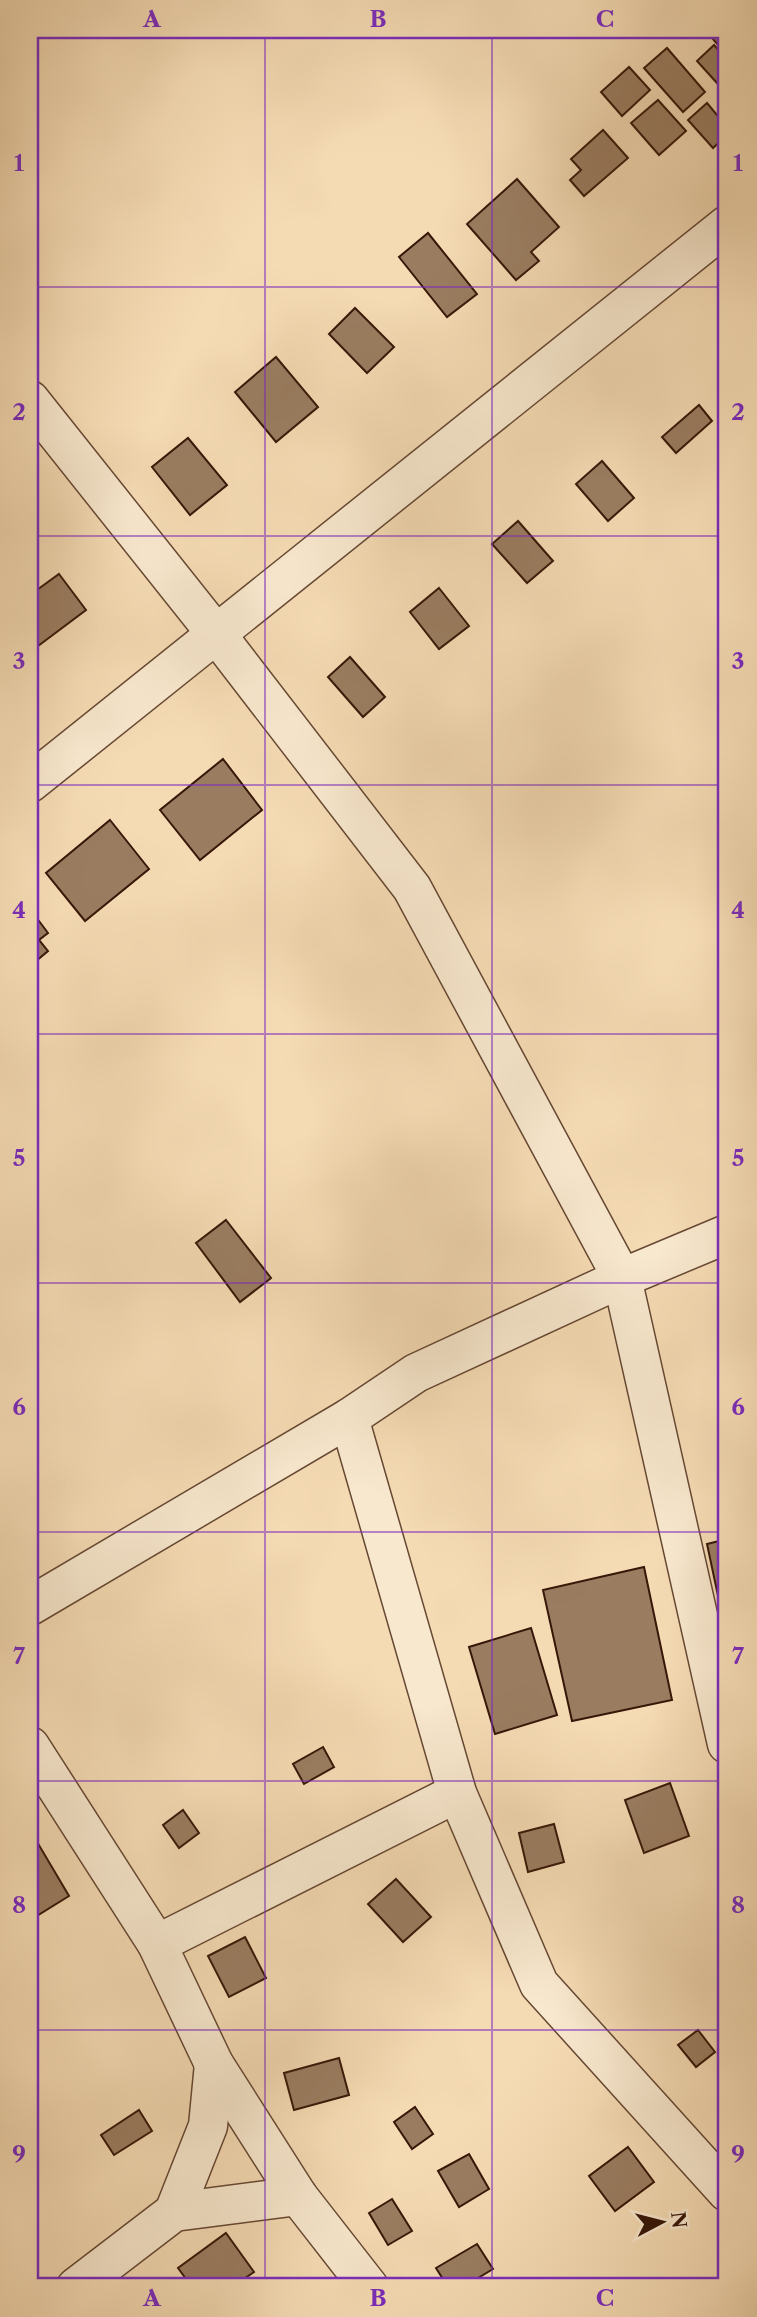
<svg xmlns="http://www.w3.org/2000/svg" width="757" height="2317" font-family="'Libre Caslon Text',serif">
<rect width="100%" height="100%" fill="#f5dbb4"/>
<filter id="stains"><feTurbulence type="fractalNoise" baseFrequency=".00286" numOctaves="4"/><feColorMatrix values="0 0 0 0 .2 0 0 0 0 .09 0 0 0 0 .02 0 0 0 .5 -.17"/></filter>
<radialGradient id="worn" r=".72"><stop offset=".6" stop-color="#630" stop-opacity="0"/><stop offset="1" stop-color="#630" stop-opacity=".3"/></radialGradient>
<g fill="#9a7d61" stroke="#371708" stroke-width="2">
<polygon points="705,30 727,30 727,55"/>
<polygon points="714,45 727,60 727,74 717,83 697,61"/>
<polygon points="667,48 705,92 683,112 644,68"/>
<polygon points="629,67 650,90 622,116 601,92"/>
<polygon points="658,100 686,131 659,155 631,123"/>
<polygon points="707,103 727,127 727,135 713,148 688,120"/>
<polygon points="603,130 628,158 584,196 570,180 581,170 571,159"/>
<polygon points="517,179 559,227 531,252 539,261 516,280 467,224"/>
<polygon points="428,233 477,294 447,317 399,257"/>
<polygon points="355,308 394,347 367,373 329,334"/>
<polygon points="276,357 318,407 276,442 235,392"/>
<polygon points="699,405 712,421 676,453 662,437"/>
<polygon points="188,438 227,485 190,515 152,467"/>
<polygon points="602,461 634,498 608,521 576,484"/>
<polygon points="518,521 553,561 527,583 492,544"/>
<polygon points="59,574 86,610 30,652 30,595"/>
<polygon points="439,588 469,626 439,649 410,612"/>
<polygon points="350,657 385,697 363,717 328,677"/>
<polygon points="223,759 262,810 200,860 160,810"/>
<polygon points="110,820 149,869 85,921 46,873"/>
<polygon points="30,909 48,933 39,940 48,951 30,966"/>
<polygon points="226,1220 271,1278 240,1302 196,1243"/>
<polygon points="727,1539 727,1608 721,1610 707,1544"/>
<polygon points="644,1567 672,1700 572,1721 543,1590"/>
<polygon points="531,1628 557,1715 495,1734 469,1647"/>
<polygon points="323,1747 334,1767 304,1784 293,1764"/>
<polygon points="670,1783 689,1836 644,1853 625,1800"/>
<polygon points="183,1810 199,1833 179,1848 163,1825"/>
<polygon points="554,1824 564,1862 528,1872 519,1833"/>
<polygon points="30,1830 69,1896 35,1917 30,1908"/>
<polygon points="396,1879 431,1917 403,1942 368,1904"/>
<polygon points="245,1937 266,1978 229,1997 208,1956"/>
<polygon points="698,2030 715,2052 696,2067 678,2045"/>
<polygon points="339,2058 349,2095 294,2110 284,2073"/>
<polygon points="415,2107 433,2134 412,2149 394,2122"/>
<polygon points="139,2110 152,2131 114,2155 101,2135"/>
<polygon points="628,2147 654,2182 615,2211 589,2176"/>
<polygon points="469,2154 489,2189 459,2207 438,2171"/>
<polygon points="392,2199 412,2231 388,2245 369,2213"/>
<polygon points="226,2233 254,2272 232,2287 192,2287 178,2268"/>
<polygon points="477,2244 493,2269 463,2287 448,2287 436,2268"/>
</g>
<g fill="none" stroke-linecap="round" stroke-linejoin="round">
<defs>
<g id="minor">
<polyline points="30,400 217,635 412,888 622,1278 727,1744"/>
<polyline points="30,783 727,225"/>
<polyline points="349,1418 457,1793 539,1984 727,2192"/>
<polyline points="30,1606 349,1418 416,1373 622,1278 727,1234"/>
<polyline points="30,1746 157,1944 214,2064 298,2196 369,2287"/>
<polyline points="157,1944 457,1793"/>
<polyline points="174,2212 208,2126 214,2064"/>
<polyline points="76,2287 174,2212 298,2196"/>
</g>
</defs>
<use href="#minor" stroke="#664833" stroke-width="41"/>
<use href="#minor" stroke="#f8e8ce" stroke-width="38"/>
</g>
<path fill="none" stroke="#7b2cbf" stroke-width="2" stroke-opacity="0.55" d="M265,30V2287M492,30V2287M30,287H727M30,536H727M30,785H727M30,1034H727M30,1283H727M30,1532H727M30,1781H727M30,2030H727"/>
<rect width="757" height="2317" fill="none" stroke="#f5dbb4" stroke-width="77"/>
<g transform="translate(662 2222) rotate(83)" stroke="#f8e8ce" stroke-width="5" paint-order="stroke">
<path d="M0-5L12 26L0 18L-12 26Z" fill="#371708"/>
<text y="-10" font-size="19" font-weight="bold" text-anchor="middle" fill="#371708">N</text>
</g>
<rect x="38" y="38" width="680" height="2240" fill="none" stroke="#7b2cbf" stroke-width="2.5"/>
<g font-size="23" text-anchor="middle" font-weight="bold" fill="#7b2cbf">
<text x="152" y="27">A</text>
<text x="378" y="27">B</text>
<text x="605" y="27">C</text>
<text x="19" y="171">1</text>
<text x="738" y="171">1</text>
<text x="19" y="420">2</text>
<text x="738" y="420">2</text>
<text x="19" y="669">3</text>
<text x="738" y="669">3</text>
<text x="19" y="918">4</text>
<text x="738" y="918">4</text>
<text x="19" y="1166">5</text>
<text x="738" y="1166">5</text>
<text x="19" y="1415">6</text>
<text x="738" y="1415">6</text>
<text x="19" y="1664">7</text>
<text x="738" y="1664">7</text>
<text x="19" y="1913">8</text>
<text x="738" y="1913">8</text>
<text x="19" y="2162">9</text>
<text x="738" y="2162">9</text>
<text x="152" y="2306">A</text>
<text x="378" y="2306">B</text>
<text x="605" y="2306">C</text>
</g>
<rect width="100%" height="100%" filter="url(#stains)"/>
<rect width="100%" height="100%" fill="url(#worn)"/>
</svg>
